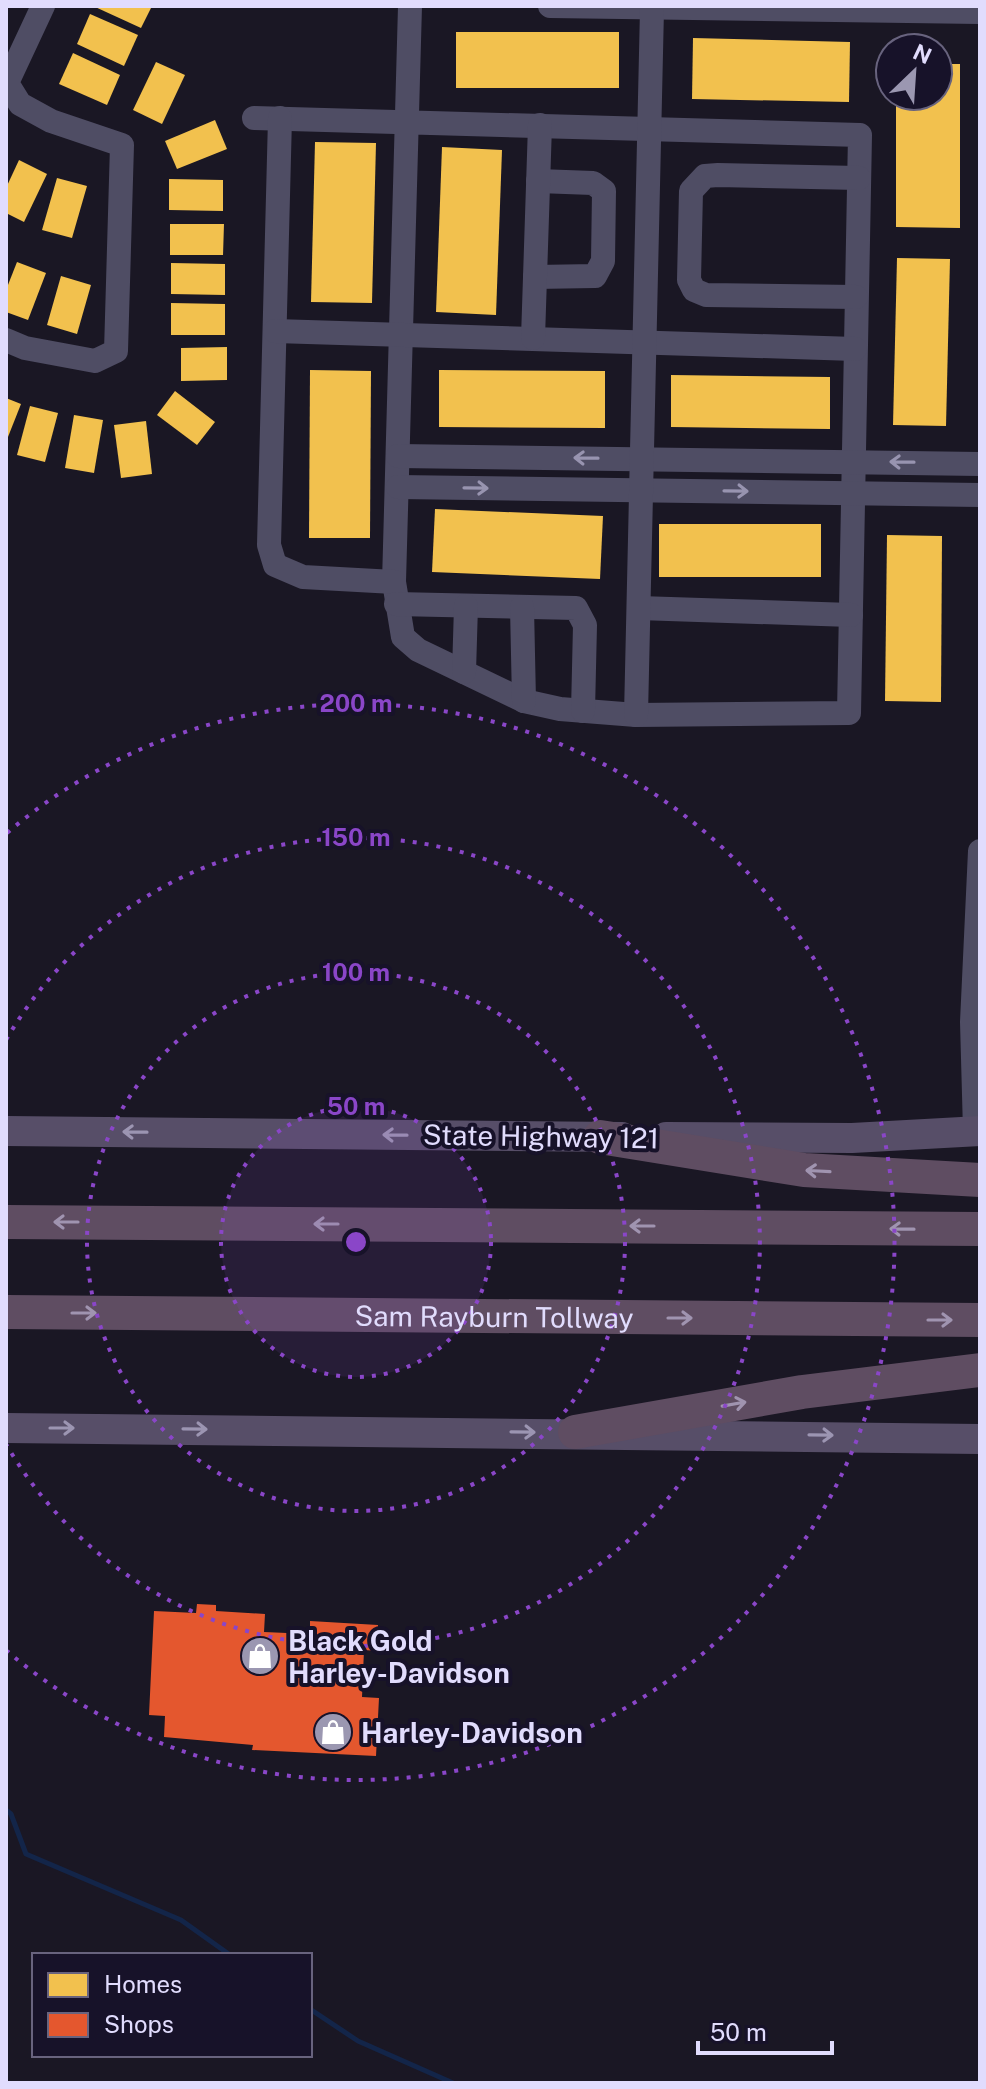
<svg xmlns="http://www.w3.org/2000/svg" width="986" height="2089" font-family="'Public Sans',sans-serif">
<rect width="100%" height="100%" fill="#1a1724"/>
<g fill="#f2c14e">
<polygon points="93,6 152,6 141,28"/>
<polygon points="90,14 138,35 124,66 77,44"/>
<rect x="456" y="32" width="163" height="56"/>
<polygon points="693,38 850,42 849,102 692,99"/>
<polygon points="73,53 120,75 107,105 59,84"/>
<polygon points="156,62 185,75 162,124 133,110"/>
<polygon points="938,64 960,64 960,228 896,227 896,96 938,96"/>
<polygon points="215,120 227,149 177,169 165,141"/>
<polygon points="315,142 376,143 372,303 311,302"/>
<polygon points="442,147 502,150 496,315 436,312"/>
<polygon points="19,160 47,174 24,222 6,213 6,188"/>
<polygon points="57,178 87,186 72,238 42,230"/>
<polygon points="169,179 223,180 223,211 169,210"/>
<polygon points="170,224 224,224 223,255 170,255"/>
<polygon points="897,258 950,259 946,426 893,425"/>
<polygon points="17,262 46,273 28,320 6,312 6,290"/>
<polygon points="171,263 225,264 225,295 171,294"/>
<polygon points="61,276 91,285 77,334 47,325"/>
<polygon points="171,303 225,304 225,335 171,335"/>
<polygon points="227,347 227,380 181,381 181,348"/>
<polygon points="310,370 371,371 370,538 309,538"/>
<polygon points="439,370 605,371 605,428 439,427"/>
<polygon points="671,375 830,377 830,429 671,427"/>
<polygon points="175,391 215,422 197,445 157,415"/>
<polygon points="6,398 21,404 6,442"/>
<polygon points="30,406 58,413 45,462 17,455"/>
<polygon points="74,415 103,420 94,473 65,468"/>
<polygon points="146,421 152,474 121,478 114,425"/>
<polygon points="435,509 603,516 600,579 432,572"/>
<rect x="659" y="524" width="162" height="53"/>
<polygon points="887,535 942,536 941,702 885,701"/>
</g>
<polygon fill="#e4572e" points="197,1604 216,1605 216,1611 265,1614 264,1632 310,1634 310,1621 378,1625 377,1651 364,1650 362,1697 379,1698 376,1756 252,1750 253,1745 164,1737 165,1716 149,1715 154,1611 196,1613"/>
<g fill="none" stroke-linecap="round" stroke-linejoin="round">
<g stroke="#132549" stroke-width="5">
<polyline points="6,1810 11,1814 26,1854 181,1920 230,1955"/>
<polyline points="310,2009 358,2041 453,2083"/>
</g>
<g stroke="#4f4d64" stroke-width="24">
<polyline points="550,6 980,12"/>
<path d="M254,118C456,123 658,128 860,135L849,713L636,715L560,709L524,701L418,650L403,637L394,582L410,6"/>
<polyline points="280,118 269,545 275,565 303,577 394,582"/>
<polyline points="535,277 595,276 603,261 604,191 593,183 538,181"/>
<polyline points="856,297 706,295 694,290 689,280 691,191 705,176 718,175 859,178"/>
<polyline points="275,331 855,349"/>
<polyline points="533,338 540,125"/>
<polyline points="6,340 25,348 95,361 116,351 122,145 51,121 20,104 7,83 43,6"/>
<polyline points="398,456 980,464"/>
<polyline points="398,487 980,495"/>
<polyline points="396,604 576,608 585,625 583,711"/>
<polyline points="522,607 524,701"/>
<polyline points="639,608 851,615"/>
<polyline points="464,672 466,606"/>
<polyline points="636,715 652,9"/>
<polyline points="975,1131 972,1022 980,851"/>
</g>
<g stroke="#574e68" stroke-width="30">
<polyline points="6,1131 622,1137"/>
<polyline points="666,1137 852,1138 980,1131"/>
<polyline points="6,1428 980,1439"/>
</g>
<g stroke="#5f4d62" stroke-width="34">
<polyline points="600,1137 804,1170 980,1180"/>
<polyline points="6,1222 980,1229"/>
<path id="s1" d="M6,1312L980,1320"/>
<polyline points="575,1432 802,1392 980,1370"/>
</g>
</g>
<defs><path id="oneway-shaft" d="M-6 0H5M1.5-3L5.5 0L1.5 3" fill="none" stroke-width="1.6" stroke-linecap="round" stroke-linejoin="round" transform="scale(2)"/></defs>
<g stroke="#9894b0">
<use href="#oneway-shaft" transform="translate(586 458) rotate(-179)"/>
<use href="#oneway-shaft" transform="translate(902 462) rotate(-179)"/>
<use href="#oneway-shaft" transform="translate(476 488) rotate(1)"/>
<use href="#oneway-shaft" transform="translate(736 491) rotate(1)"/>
</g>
<g stroke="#9c95b2">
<use href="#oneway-shaft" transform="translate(135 1132) rotate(-179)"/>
<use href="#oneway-shaft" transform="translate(395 1135) rotate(-179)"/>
<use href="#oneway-shaft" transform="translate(62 1428)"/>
<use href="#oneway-shaft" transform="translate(195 1429) rotate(1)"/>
<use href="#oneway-shaft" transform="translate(523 1432) rotate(1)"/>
<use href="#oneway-shaft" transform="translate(821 1435) rotate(1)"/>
</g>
<g stroke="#a094b0">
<use href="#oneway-shaft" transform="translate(818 1171) rotate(-177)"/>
<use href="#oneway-shaft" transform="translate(66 1222) rotate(-180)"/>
<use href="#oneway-shaft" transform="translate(326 1224) rotate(-180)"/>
<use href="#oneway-shaft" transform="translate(642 1226) rotate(-180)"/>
<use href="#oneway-shaft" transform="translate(902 1229) rotate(-179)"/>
<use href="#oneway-shaft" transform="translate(84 1313)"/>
<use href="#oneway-shaft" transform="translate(680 1318)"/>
<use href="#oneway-shaft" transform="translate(940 1320)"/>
<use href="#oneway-shaft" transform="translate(734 1404) rotate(-10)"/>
</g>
<circle cx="356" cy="1242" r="135" fill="#8a46c8" fill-opacity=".12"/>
<g fill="none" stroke="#8a46c8" stroke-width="4" stroke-dasharray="4 8">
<circle cx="356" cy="1242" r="135"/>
<circle cx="356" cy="1242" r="269"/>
<path d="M6 1040A404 404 0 1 1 6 1444"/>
<path d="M7 833A538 538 0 1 1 7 1651"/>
</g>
<defs>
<symbol id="shop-disc" viewBox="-11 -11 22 22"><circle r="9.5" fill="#9b97b1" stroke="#171229"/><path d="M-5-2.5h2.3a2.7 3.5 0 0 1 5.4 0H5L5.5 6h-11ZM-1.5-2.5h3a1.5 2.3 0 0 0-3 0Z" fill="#fff"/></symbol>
</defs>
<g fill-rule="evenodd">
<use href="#shop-disc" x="238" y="1634" width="44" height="44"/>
<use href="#shop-disc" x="311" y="1710" width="44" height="44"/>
</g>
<g text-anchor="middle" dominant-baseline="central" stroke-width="8" stroke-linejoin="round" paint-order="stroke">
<g font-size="28" fill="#e1dcfd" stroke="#171229">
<text transform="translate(541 1136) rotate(1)">State Highway 121</text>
<text stroke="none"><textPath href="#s1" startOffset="488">Sam Rayburn Tollway</textPath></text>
</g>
<g font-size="28" font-weight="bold" fill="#e1dcfd" stroke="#171229" text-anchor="start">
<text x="288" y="1640">Black Gold<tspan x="288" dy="32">Harley-Davidson</tspan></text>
<text x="361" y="1732">Harley-Davidson</text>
</g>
</g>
<circle cx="356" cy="1242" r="12" fill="#8a46c8" stroke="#171229" stroke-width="4"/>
<g font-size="24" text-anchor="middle" font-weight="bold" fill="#8a46c8" stroke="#171229" stroke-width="8" stroke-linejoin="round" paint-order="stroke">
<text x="356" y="712">200 m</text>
<text x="356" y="846">150 m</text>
<text x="356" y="981">100 m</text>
<text x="356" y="1115">50 m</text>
</g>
<rect width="986" height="2089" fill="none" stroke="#e1dcfd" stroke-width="16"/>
<rect x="32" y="1953" width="280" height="104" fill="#171229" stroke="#68637e" stroke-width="2"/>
<rect x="48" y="1973" width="40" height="24" fill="#f2c14e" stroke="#68637e" stroke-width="2"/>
<text x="104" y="1993" font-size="24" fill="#e1dcfd">Homes</text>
<rect x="48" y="2013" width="40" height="24" fill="#e4572e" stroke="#68637e" stroke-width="2"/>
<text x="104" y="2033" font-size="24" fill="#e1dcfd">Shops</text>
<g transform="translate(914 72) rotate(25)"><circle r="38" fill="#171229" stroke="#68637e" stroke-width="2"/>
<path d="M0-6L14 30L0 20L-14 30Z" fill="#9b97b1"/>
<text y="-12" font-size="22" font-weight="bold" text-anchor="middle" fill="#e1dcfd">N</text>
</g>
<path d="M698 2041v12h134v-12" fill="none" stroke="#e1dcfd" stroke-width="4"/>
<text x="710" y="2041" font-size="24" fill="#e1dcfd" stroke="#171229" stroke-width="6" paint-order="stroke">50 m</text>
</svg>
